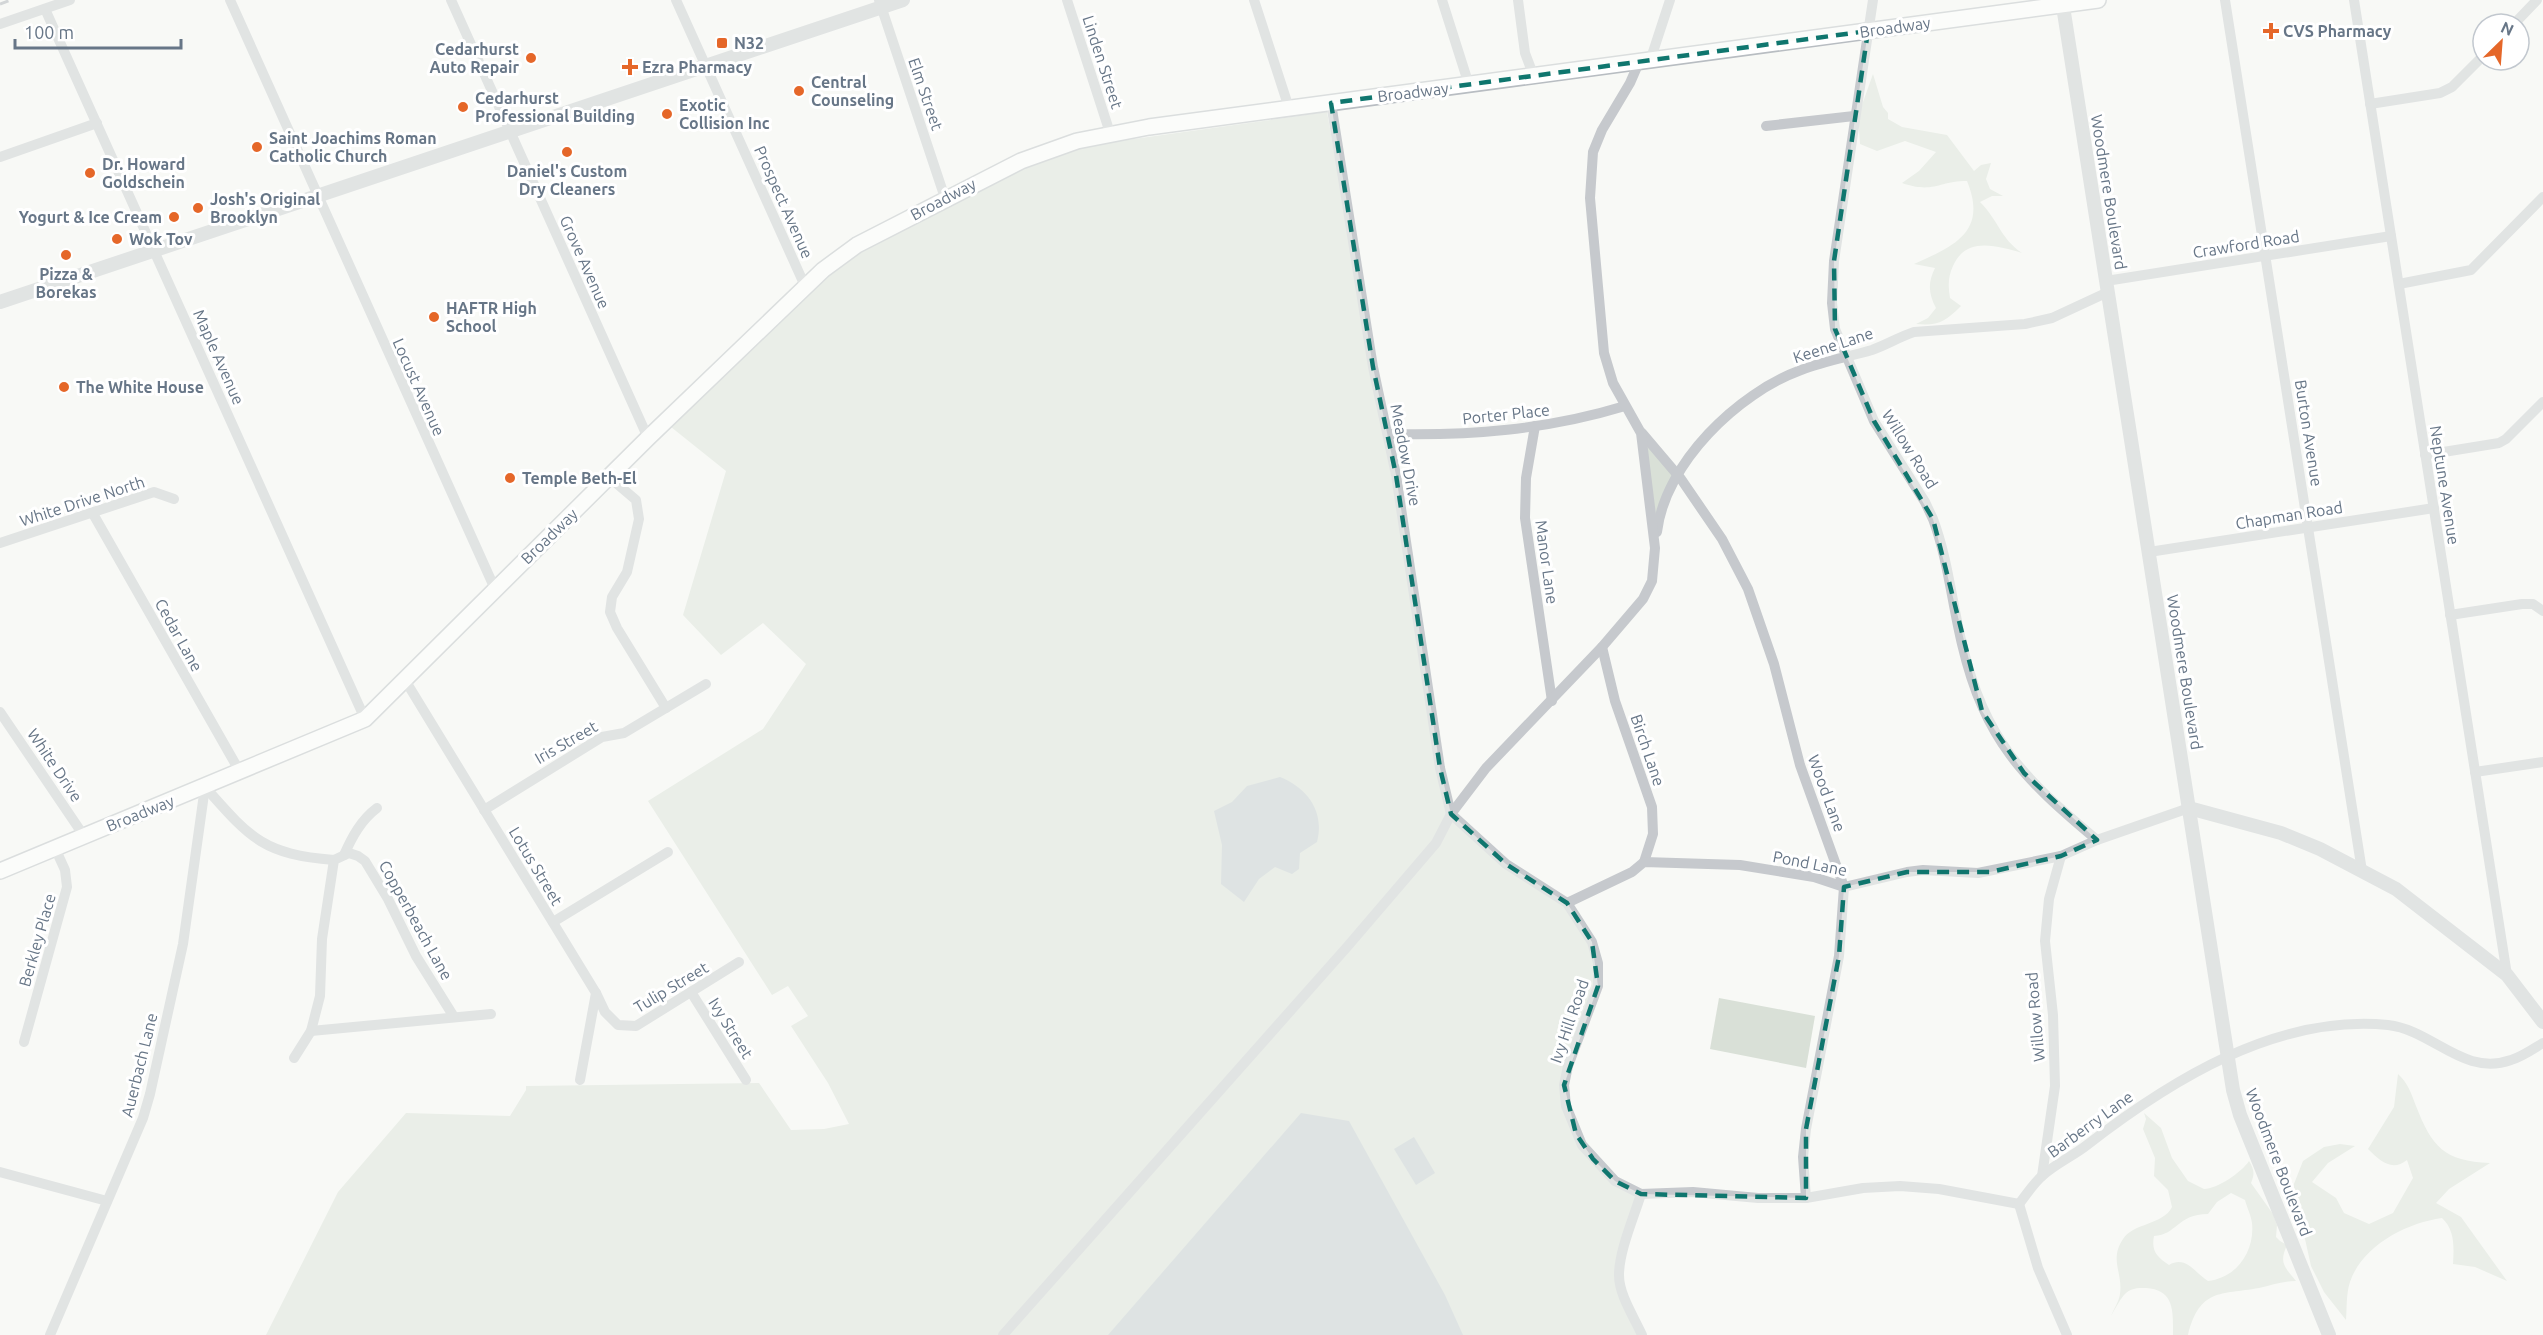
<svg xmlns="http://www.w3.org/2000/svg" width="2543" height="1335" font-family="Ubuntu,sans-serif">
<rect width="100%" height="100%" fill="#f8f9f6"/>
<g fill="#d9e0d7" fill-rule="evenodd">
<path d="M1873,74L1883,107L1888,113V119L1902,127L1947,135L1974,171L1981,165L1991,163L1986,179L1990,189L2003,196H1992L1980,202C1999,221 2000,238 2022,253C1997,246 1966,236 1953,266C1948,276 1948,287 1950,298L1961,306C1945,322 1938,326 1916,324L1928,318L1936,308C1928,293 1928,282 1935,268L1914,264C1954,246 1988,232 1967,181C1938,181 1934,194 1902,183L1919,171L1936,152L1905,141L1877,151L1860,144L1858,116Z"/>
<polygon points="1327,112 1451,814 1569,911 1592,942 1600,977 1564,1085 1572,1123 1593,1159 1641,1194 1627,1239 1620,1286 1643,1335 266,1335 338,1192 406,1113 510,1116 526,1090 526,1086 759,1083 791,1130 824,1129 849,1124 828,1083 791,1026 808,1016 788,986 772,995 648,801 763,729 806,664 763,623 721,655 683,615 726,471 666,423 859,247 1026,162 1076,147"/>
<polygon points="1644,439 1674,475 1655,524"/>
<polygon points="1719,998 1815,1016 1806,1068 1710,1049"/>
<path d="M2398,1074C2408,1083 2411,1093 2416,1106C2432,1147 2444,1161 2490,1163L2449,1189L2436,1203L2461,1217L2507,1281L2475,1267L2453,1264C2454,1247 2455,1230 2442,1218C2406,1223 2362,1246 2350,1282C2346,1294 2347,1308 2346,1320L2324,1292L2311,1266L2305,1239L2291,1210L2290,1194L2303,1161L2324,1147L2340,1144L2355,1146L2328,1163L2312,1182L2336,1198L2344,1213L2369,1224L2393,1213L2413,1178L2407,1160C2392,1172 2380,1161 2368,1149L2394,1107Z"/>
<path d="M2144,1113L2161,1128L2172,1158L2188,1181L2204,1189C2217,1189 2242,1172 2249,1161C2254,1169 2255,1174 2251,1183L2273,1214L2277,1225L2276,1237L2280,1241L2287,1245C2279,1263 2284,1266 2296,1281C2283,1281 2272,1285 2259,1288C2220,1295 2200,1288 2188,1335H2173C2173,1312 2175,1290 2146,1288C2137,1288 2130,1288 2124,1295C2119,1301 2115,1309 2111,1316C2114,1309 2119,1301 2120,1294C2123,1272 2109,1260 2123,1239C2133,1223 2163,1225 2172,1207L2168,1190L2154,1176L2155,1158L2143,1129L2146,1119ZM2231,1193L2245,1200C2247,1208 2251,1215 2252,1223C2255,1252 2236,1278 2208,1281C2195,1273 2186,1255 2169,1265C2157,1257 2151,1251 2154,1236C2177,1235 2177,1214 2208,1214L2217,1202Z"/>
</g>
<g fill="#bfc8cd">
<path d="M1280,777C1307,788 1325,811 1317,842L1300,853L1299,869L1292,874L1275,867L1259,879L1244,902L1221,884L1222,845L1214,811L1232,802L1247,786Z"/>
<polygon points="1301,1113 1349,1121 1445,1295 1463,1335 1108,1335"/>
<polygon points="1414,1137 1435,1173 1416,1185 1394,1149"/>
</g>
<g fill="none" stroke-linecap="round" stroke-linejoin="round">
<defs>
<polyline id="secondary" points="0,871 365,719 648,438 823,270 857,245 1021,161 1077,141 1149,127 2098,0"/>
</defs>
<use href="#secondary" stroke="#b8bdc2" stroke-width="18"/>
<g stroke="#c6c9cd" stroke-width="10">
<polyline points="230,0 495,589"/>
<polyline points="451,0 648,438"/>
<polyline points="676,0 805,286"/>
<polyline points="879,0 945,198"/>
<polyline points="1067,0 1110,133"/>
<polyline points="1254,0 1289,108"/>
<polyline points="1442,0 1469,85"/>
<polyline points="1518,0 1525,53 1533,74"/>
<path d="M1873,0L1834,261L1832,303L1835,329L1874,421L1925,502L1933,519C1948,559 1952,603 1962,644C1985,741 2023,778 2097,840"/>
<polyline points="2225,0 2362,871"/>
<polyline points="2354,0 2507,975"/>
<polyline points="45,9 365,719"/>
<polyline points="0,24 70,0"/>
<polyline points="2514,24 2537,0"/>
<polyline points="1651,58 1670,0"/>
<polyline points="1331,103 1373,367 1396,475 1440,768 1451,814"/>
<polyline points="2370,104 2440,93 2452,87 2483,56"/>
<polyline points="1766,126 1854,116"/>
<polyline points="0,157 97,123"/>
<polyline points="2106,281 2391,236"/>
<polyline points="2399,284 2471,270 2543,197"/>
<polyline points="1535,426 1526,478 1525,518 1552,701"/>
<polyline points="1642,433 1681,479 1722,539 1748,589 1774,664 1800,765 1844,887 1839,956 1806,1129 1803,1157 1806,1198"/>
<path d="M1388,434C1469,436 1546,430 1625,406"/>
<polyline points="2425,455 2499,443 2506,439 2543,402"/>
<polyline points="609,477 636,500 639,519 627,572 612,597 610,612 617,628 666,708"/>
<polyline points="92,512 240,772"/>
<path d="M1657,532C1665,463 1738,393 1801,370C1824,361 1848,357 1872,350C1886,345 1899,337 1914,332L2025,324L2052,318L2108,292"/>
<polyline points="0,543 154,492 174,499"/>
<polyline points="2149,552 2434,508"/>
<polyline points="2450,615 2522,604 2533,604 2543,611"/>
<polyline points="1602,647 1615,701 1652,807 1653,834 1644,862"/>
<polyline points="405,680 596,993 580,1080"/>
<polyline points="0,712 84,836"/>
<polyline points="2475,772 2543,762"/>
<path d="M205,787C251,839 263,854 334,860"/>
<polyline points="484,810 602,737 624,733 706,684"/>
<polyline points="1451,814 1506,864 1567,903 1592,942 1598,963 1598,986 1568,1066 1564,1085 1566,1106 1582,1145 1615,1181 1641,1194 1693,1192 1758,1198 1806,1198 1863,1188 1900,1186 1939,1189 2019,1204"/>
<path d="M344,855C352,837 361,820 377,808"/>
<polyline points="1567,903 1632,872 1644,862 1740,865 1814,877 1844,887 1907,872 1923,870 1978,873 2061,856 2097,840 2189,808"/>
<polyline points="553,922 668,852"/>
<polyline points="691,992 746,1080"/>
<polyline points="596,993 605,1012 618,1025 636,1026 739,962"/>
<polyline points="311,1031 491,1014"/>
<polyline points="24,1042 67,887 65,870 55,848"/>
<polyline points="294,1058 311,1031 320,996 322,939 334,860 349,853 358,856 365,861 388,899 416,956 454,1017"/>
<polyline points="0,1172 107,1201"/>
<polyline points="2042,1176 2055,1086 2053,1015 2045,941 2049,899 2061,856"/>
<path d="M1641,1194C1634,1217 1619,1251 1619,1275C1619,1295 1634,1317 1642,1335"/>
<path d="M2019,1204C2026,1195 2033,1184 2042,1176C2055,1164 2073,1156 2087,1145C2171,1080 2277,1014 2388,1025C2433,1030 2463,1077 2511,1060C2522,1057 2533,1049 2543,1043"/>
<polyline points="2019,1204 2038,1268 2067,1335"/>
<polyline points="50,1335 143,1118 150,1094 183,944 205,787"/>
<polyline points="1003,1335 1347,947 1436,843 1451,814 1486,768 1602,647 1643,599 1652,581 1655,548 1641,433 1613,383 1604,353 1590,198 1593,152 1602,130 1630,83 1640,60"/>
</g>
<g stroke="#c6c9cd" stroke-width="14">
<polyline points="2062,0 2233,1090 2240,1115 2329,1335"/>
<polyline points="0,302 903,0"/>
<polyline points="2189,808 2281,833 2320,849 2396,889 2507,975 2543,1022"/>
</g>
<use href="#secondary" stroke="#fff" stroke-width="15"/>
<polyline stroke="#a6acb2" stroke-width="3" stroke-dasharray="9 4.5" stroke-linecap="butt" points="0,4 11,0"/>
</g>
<path d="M0 0H2543V1335H0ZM1868,31L1834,261L1835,329L1874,421L1933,519L1982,711L2024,773L2097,840L2061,856L1990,872H1907L1844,887L1839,956L1806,1129V1198L1641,1194L1615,1181L1593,1159L1576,1134L1564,1085L1598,986L1592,942L1567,903L1506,864L1451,814L1440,768L1396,475L1373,367L1331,103Z" fill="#f8f9f6" fill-opacity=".55" fill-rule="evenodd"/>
<path fill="none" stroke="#0f766e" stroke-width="4.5" stroke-dasharray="12 8" stroke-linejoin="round" d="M1868,31L1834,261L1835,329L1874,421L1933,519L1982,711L2024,773L2097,840L2061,856L1990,872H1907L1844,887L1839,956L1806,1129V1198L1641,1194L1615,1181L1593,1159L1576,1134L1564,1085L1598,986L1592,942L1567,903L1506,864L1451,814L1440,768L1396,475L1373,367L1331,103Z"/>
<g fill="#e56729" stroke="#fff" stroke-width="2">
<path d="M2268 22h6v6h6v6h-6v6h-6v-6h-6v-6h6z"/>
<rect x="716" y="37" width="12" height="12" rx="3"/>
<circle cx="531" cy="58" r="6"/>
<path d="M627 58h6v6h6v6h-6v6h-6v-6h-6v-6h6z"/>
<circle cx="799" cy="91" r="6"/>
<circle cx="463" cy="107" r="6"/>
<circle cx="667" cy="114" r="6"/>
<circle cx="257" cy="147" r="6"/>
<circle cx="567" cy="152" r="6"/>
<circle cx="90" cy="173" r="6"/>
<circle cx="198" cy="208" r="6"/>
<circle cx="174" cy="217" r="6"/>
<circle cx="117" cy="239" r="6"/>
<circle cx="66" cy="255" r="6"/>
<circle cx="434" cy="317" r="6"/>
<circle cx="64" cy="387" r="6"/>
<circle cx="510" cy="478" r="6"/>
</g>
<g text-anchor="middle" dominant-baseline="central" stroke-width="6" stroke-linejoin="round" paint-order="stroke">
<g font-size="16" fill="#677687" stroke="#fff">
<text transform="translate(1895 27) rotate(-8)">Broadway</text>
<text transform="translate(1103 62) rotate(72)">Linden Street</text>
<text transform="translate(1413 92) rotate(-7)">Broadway</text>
<text transform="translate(926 94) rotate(71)">Elm Street</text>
<text transform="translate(2109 192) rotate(81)">Woodmere Boulevard</text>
<text transform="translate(943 199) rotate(-28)">Broadway</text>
<text transform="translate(784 202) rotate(66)">Prospect Avenue</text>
<text transform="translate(2246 244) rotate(-9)">Crawford Road</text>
<text transform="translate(585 262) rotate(66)">Grove Avenue</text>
<text transform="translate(1833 345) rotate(-18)">Keene Lane</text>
<text transform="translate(219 357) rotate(66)">Maple Avenue</text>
<text transform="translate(419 387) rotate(66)">Locust Avenue</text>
<text transform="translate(1506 414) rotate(-6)">Porter Place</text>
<text transform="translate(2309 433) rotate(81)">Burton Avenue</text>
<text transform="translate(1910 449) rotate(58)">Willow Road</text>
<text transform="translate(1406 455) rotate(79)">Meadow Drive</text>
<text transform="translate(2445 485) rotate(81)">Neptune Avenue</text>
<text transform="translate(82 501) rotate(-18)">White Drive North</text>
<text transform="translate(2289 515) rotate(-9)">Chapman Road</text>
<text transform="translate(549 536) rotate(-44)">Broadway</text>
<text transform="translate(1547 562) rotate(82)">Manor Lane</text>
<text transform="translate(179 635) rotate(61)">Cedar Lane</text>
<text transform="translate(2185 672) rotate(81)">Woodmere Boulevard</text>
<text transform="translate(566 742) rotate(-30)">Iris Street</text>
<text transform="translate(1648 750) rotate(71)">Birch Lane</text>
<text transform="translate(55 765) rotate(56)">White Drive</text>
<text transform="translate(1827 793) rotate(70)">Wood Lane</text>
<text transform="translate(140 813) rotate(-22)">Broadway</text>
<text transform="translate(1810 863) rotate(11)">Pond Lane</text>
<text transform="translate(536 866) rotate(59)">Lotus Street</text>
<text transform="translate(416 920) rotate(61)">Copperbeach Lane</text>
<text transform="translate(37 940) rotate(-74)">Berkley Place</text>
<text transform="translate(671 987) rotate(-31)">Tulip Street</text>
<text transform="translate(2035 1017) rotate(-95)">Willow Road</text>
<text transform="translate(1569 1021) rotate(-71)">Ivy Hill Road</text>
<text transform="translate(731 1028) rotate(58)">Ivy Street</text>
<text transform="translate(139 1065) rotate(-76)">Auerbach Lane</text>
<text transform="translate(2090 1124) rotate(-36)">Barberry Lane</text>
<text transform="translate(2279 1162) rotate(69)">Woodmere Boulevard</text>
</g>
<g font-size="16" font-weight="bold" fill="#677687" stroke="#fff" text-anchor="start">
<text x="2283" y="31">CVS Pharmacy</text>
<text x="734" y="43">N32</text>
<text x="519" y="49" text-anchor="end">Cedarhurst<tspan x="519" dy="18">Auto Repair</tspan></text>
<text x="642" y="67">Ezra Pharmacy</text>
<text x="811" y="82">Central<tspan x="811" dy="18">Counseling</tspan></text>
<text x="475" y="98">Cedarhurst<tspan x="475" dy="18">Professional Building</tspan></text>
<text x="679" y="105">Exotic<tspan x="679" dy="18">Collision Inc</tspan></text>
<text x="269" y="138">Saint Joachims Roman<tspan x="269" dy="18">Catholic Church</tspan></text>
<text x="102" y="164">Dr. Howard<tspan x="102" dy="18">Goldschein</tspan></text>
<text x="567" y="171" text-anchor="middle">Daniel's Custom<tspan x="567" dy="18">Dry Cleaners</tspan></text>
<text x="210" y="199">Josh's Original<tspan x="210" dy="18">Brooklyn</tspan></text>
<text x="162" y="217" text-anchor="end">Yogurt &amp; Ice Cream</text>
<text x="129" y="239">Wok Tov</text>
<text x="66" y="274" text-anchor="middle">Pizza &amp;<tspan x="66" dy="18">Borekas</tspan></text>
<text x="446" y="308">HAFTR High<tspan x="446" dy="18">School</tspan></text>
<text x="76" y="387">The White House</text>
<text x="522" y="478">Temple Beth-El</text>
</g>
</g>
<g transform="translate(2501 42) rotate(25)"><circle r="28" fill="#ffffff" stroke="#c2c8cf" stroke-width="1.5"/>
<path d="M0-4.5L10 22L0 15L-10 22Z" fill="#e56729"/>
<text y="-9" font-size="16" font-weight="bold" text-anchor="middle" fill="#677687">N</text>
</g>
<path d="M15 39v9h166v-9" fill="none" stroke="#677687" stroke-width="3"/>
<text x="24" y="39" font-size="18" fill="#677687" stroke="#ffffff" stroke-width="4.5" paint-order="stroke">100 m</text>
</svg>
